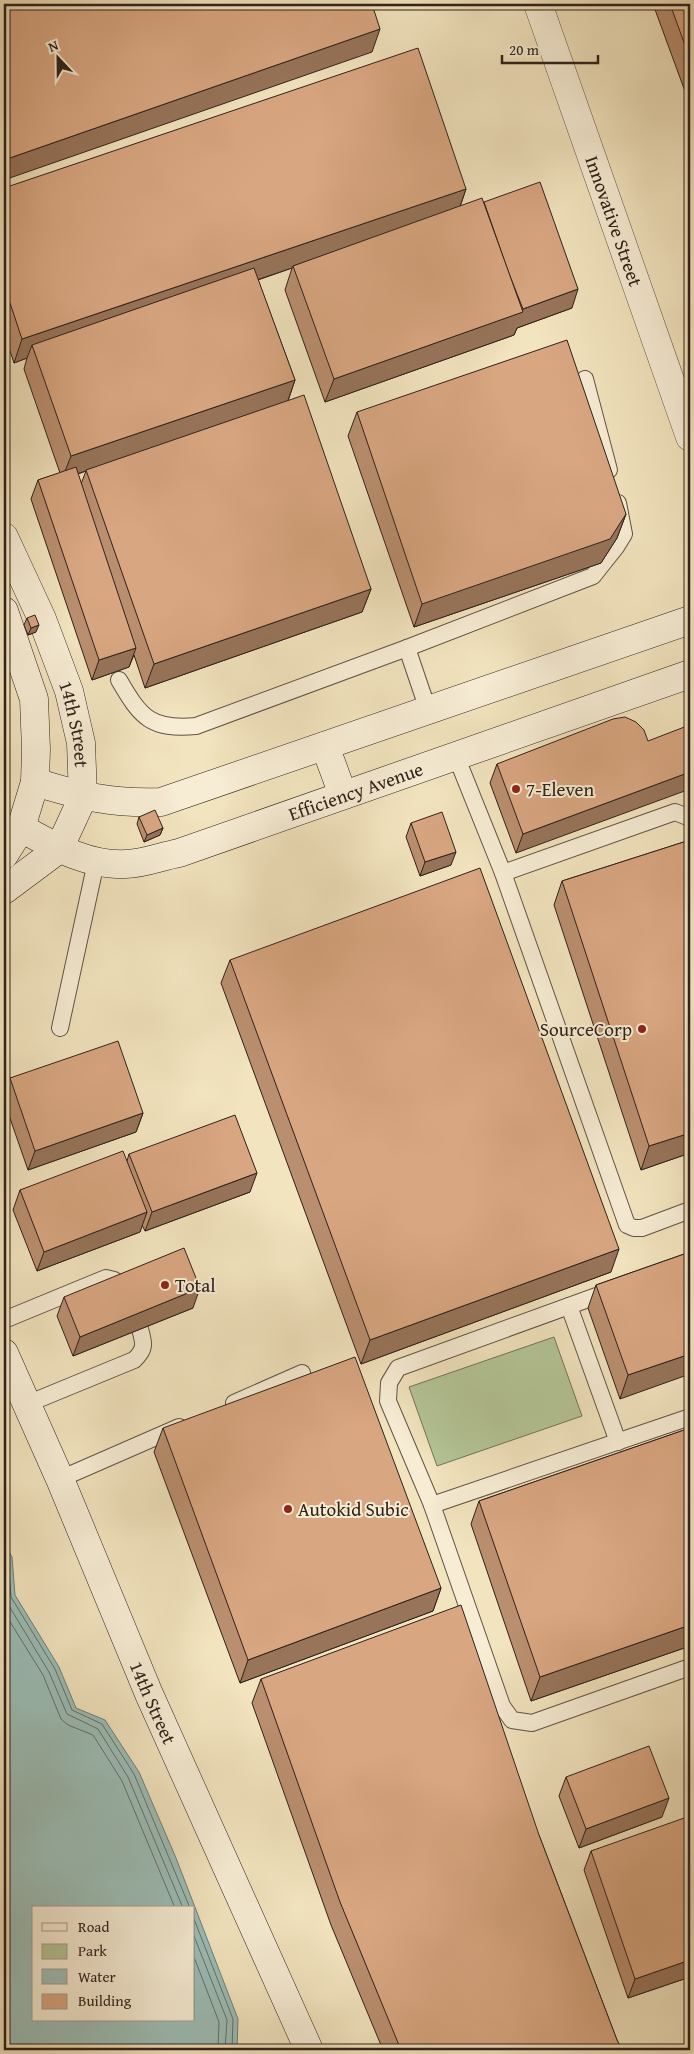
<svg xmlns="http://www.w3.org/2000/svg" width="694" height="2054" font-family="'Gentium Book Plus',serif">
<rect width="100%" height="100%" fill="#f2e4bf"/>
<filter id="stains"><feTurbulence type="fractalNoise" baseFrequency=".004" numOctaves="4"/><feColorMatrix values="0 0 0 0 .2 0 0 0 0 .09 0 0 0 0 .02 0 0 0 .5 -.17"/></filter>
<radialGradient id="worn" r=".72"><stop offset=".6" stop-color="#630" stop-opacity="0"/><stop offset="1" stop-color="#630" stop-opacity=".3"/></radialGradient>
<polygon fill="#b4c597" stroke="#727359" points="554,1337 582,1416 437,1466 409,1387"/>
<path fill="#9cbeb7" stroke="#707f79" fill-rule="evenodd" d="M4,1543L12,1557L15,1595L59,1667L76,1708L105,1720L139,1772L176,1858L238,2019L237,2050H4ZM34,1908H194V2020H34Z"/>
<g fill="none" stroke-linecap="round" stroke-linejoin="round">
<g stroke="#667069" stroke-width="1">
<polyline points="4,1553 8,1559 11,1597 55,1669 72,1710 102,1724 134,1774 190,1908"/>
<polyline points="4,1590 6,1601 49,1672 67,1714 98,1729 128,1777 183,1908"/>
<polyline points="4,1612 43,1675 61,1719 68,1725 93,1735 122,1781 175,1908"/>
<polyline points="194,1919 233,2019 232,2050"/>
<polyline points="194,1936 227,2020 225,2050"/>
<polyline points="194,1957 219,2022 218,2050"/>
</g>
<defs>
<g id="lane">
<polyline points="585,379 609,470"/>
<polyline points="407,648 593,576 616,547 624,534 618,503"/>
<path d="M119,680C141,718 151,730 196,726L407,648L428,710"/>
<polyline points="456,756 503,873 627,1225 634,1228 642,1228 690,1210"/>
<polyline points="503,873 675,812 690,818"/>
<polyline points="60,1028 96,862"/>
<polyline points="613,1290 398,1368 389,1383 388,1401 432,1505 502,1706 512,1720 532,1723 690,1667"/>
<polyline points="569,1306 618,1442"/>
<polyline points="4,1320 106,1278 114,1280 124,1289"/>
<polyline points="234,1403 302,1373"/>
<path d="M27,1404L134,1360C146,1349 144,1343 140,1329"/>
<polyline points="60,1479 179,1427"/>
<polyline points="432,1505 690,1417"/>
</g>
<g id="street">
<path id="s1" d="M538,4L690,437"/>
</g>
<g id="secondary">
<path id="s2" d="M4,537L42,619L69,691L81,743L83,797L59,849L4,890"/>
<polyline points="4,611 34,699 36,749 35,782 21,828 4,855"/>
<polyline points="325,746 343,795"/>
<path d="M35,782C80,796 112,804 161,802L690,620"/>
<path id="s3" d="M21,828C54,846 87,866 126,864C143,864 162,856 179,853L690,674"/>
<path id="s4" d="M4,1353L60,1479L149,1694L309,2050"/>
</g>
</defs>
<use href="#lane" stroke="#605244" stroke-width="18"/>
<use href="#street" stroke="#605244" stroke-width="29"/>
<use href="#secondary" stroke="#2f211b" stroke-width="29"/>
<use href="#lane" stroke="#f7edd5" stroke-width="16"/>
<use href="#street" stroke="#f7edd5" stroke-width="28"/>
<use href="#secondary" stroke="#f7edd5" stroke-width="28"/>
</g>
<g fill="#ba8f6f" stroke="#2f211b" fill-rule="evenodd">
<polygon points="653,4 690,4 690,105"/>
<path d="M4,188L466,189L460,207L484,202L572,308L517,328L514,335L325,402L285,290L292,268L258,280L295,380L288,401L371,589L362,612L145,688L134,655L129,667L92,680L31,499L38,480L60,473L24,369L27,358L14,363L4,333ZM86,471L81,484L78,474Z"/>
<polygon points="357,412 626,514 617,538 601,563 414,627 348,436"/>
<polygon points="27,618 36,632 28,635 24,625"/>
<polygon points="648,741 516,853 490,783 497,764"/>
<polygon points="139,817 163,828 160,835 144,842 137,824"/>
<polygon points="411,823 451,865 420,876 406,837"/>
<polygon points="690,840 690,1153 641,1170 554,905 562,881"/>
<polygon points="230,960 611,1272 361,1364 221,983"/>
<polygon points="10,1078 143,1113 136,1132 28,1170 4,1101 4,1095"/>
<polygon points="129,1154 250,1192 145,1231 142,1225 140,1232 37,1271 13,1210 20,1190 127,1161"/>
<polygon points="690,1252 620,1399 588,1308 596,1285"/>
<polygon points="64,1297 193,1308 73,1356 57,1316"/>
<polygon points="163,1428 441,1588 433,1611 240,1683 154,1452"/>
<polygon points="690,1428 690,1646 531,1701 471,1524 479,1501"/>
<polygon points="261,1679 539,1835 617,2040 622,2050 383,2050 331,1925 252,1703"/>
<polygon points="566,1777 662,1817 579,1848 559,1796"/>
<polygon points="690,1826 690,1977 628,1998 584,1870 591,1851"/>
</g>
<g fill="#97745a" stroke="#2f211b">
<polygon points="380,29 372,52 4,180 4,160"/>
<polygon points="466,189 458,212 293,266 292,268 36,355 32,345 27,358 14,363 22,339"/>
<polygon points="578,289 572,308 517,328 514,335 325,402 334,379 522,312 523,309"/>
<polygon points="295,380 287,403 62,479 71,456"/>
<polygon points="626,514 617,538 601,563 414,627 422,604"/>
<polygon points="371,589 362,612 145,688 154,664"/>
<polygon points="39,625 36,632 28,635 31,628"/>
<polygon points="136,648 129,667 92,680 99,660"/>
<polygon points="690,772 690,789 516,853 523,834"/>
<polygon points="163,828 160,835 144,842 147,835"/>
<polygon points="456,852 451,865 420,876 425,862"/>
<polygon points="143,1113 136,1132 28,1170 35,1151"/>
<polygon points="690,1133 690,1153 641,1170 649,1146"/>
<polygon points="257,1173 250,1192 145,1231 152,1212"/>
<polygon points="147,1212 140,1232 37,1271 44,1252"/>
<polygon points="619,1249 611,1272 361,1364 370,1340"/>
<polygon points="200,1288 193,1308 73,1356 80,1337"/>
<polygon points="690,1354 690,1374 620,1399 628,1375"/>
<polygon points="441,1588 433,1611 240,1683 248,1660"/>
<polygon points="690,1625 690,1646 531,1701 540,1677"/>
<polygon points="669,1798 662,1817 579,1848 586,1829"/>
<polygon points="690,1960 690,1977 628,1998 635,1979"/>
</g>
<g fill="#d8a681" stroke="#2f211b">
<polygon points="4,4 372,4 380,29 4,160"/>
<polygon points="670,4 690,4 690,59"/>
<polygon points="418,48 466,189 22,339 4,285 4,188"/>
<polygon points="540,182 578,289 523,309 508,271 484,202"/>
<polygon points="482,198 523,312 334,379 293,266"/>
<polygon points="254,268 295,380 71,456 32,345"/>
<polygon points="567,340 626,514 610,539 422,604 357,412"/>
<polygon points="304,395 371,589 154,664 86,470"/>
<polygon points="76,467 136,648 99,660 38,480"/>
<polygon points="35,615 39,625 31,628 27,618"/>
<polygon points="625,717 636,722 644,730 648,741 687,726 690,735 690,772 523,834 497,764 613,719"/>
<polygon points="155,810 163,828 147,835 139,817"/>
<polygon points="442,812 456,852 425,862 411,823"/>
<polygon points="690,840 690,1133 649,1146 562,881"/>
<polygon points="480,868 619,1249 370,1340 230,960"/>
<polygon points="118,1041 143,1113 35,1151 10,1078"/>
<polygon points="235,1115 257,1173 152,1212 129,1154"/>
<polygon points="123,1151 147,1212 44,1252 20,1190"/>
<polygon points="184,1248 200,1288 80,1337 64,1297"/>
<polygon points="690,1252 690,1354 628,1375 596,1285"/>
<polygon points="355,1357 441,1588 248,1660 163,1428"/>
<polygon points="690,1428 690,1625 540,1677 479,1501"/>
<polygon points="461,1605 539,1835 617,2040 622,2050 401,2050 340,1902 261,1679"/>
<polygon points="649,1746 669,1798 586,1829 566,1777"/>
<polygon points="687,1817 690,1826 690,1960 635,1979 591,1851"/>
</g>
<g fill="#8f2418" stroke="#f7edd5" stroke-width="2">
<circle cx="516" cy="789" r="5"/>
<circle cx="642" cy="1029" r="5"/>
<circle cx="165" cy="1285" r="5"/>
<circle cx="288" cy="1509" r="5"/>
</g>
<g text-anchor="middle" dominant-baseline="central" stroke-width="4" stroke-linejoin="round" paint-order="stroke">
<g font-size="19" fill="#2f211b" stroke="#f7edd5">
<text stroke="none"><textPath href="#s1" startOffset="230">Innovative Street</textPath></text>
<text stroke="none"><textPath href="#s2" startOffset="201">14th Street</textPath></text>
<text stroke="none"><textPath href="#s3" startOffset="354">Efficiency Avenue</textPath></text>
<text stroke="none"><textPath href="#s4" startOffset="380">14th Street</textPath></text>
</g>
<g font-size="19" fill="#2f211b" stroke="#f7edd5" text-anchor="start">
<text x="526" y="789">7-Eleven</text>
<text x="632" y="1029" text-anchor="end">SourceCorp</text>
<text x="175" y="1285">Total</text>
<text x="298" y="1509">Autokid Subic</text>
</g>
</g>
<rect width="694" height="2054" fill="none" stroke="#f2e4bf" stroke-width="20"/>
<rect x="5" y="5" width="684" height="2044" fill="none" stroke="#2f211b" stroke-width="2.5"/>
<rect x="10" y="10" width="674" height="2034" fill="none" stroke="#2f211b"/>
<rect x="32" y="1906" width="162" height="115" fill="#f7edd5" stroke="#a79b8b"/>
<rect x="42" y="1923" width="25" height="8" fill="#f7edd5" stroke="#a79b8b"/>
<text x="78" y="1932" font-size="15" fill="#2f211b">Road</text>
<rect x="42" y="1944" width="25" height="15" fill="#b4c597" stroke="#a79b8b"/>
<text x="78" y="1956" font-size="15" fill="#2f211b">Park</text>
<rect x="42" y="1969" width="25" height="15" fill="#9cbeb7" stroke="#a79b8b"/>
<text x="78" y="1982" font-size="15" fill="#2f211b">Water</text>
<rect x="42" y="1994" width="25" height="15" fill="#d8a681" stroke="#a79b8b"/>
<text x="78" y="2006" font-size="15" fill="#2f211b">Building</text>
<g transform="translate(58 58) rotate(338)" stroke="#f7edd5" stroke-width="4" paint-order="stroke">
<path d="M0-4L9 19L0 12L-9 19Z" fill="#2f211b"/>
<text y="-8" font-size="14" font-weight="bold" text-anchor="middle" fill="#2f211b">N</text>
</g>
<path d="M502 55v8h96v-8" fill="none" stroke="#2f211b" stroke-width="2.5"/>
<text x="509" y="55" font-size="15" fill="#2f211b" stroke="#f7edd5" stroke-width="4" paint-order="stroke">20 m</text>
<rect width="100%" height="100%" filter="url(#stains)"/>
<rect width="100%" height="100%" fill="url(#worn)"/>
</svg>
